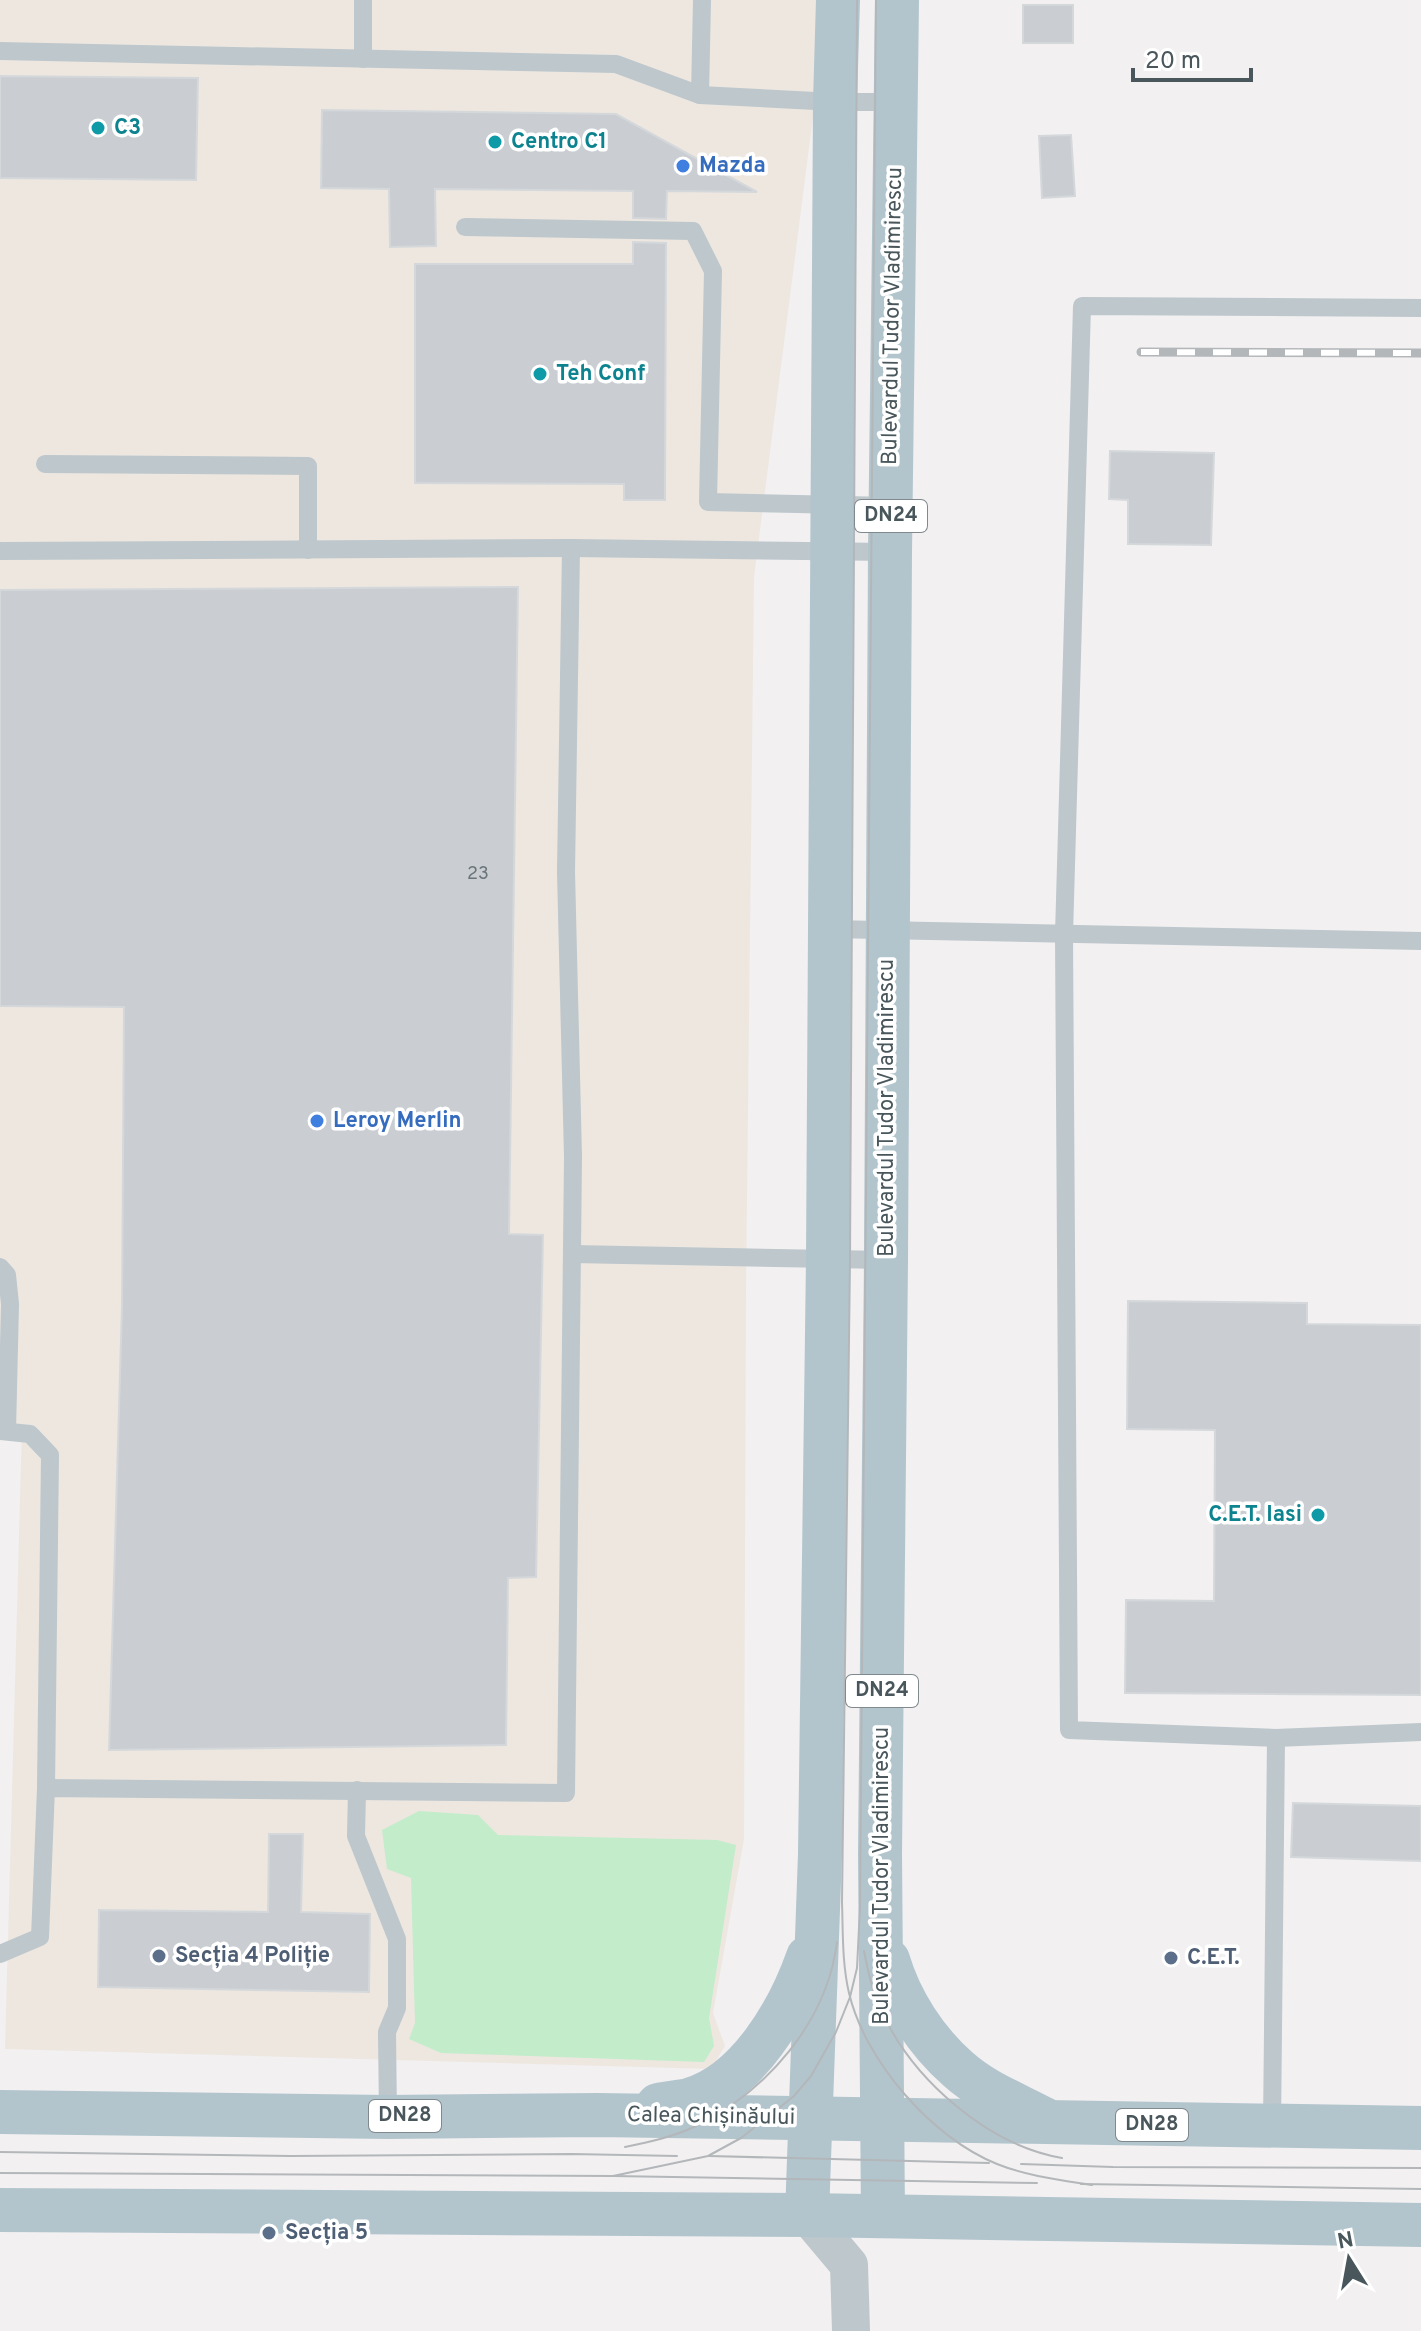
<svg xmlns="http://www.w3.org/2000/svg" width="1421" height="2331" font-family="Overpass,sans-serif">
<rect width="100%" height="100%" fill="#f2f0f1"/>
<polygon fill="#ede7e0" points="0,0 828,0 754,577 746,1289 744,1839 713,2013 725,2046 711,2069 5,2049 22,1426 0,1425"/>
<polygon fill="#c2ecca" points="419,1811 478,1815 498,1835 717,1840 736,1845 709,2018 714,2046 704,2062 441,2053 409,2039 415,2023 411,1878 387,1869 382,1830"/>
<g fill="#caced2" stroke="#d5d8db" stroke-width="2">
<rect x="1023" y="5" width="50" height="38"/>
<polygon points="0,76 198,78 196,180 0,178"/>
<polygon points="322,110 616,114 757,192 667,191 666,219 633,218 633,191 435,189 436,246 390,247 389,189 321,188"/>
<polygon points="1071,135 1075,196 1042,198 1039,136"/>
<polygon points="633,242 666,243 665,500 624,500 624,484 415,483 415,264 633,264"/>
<polygon points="1110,451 1214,453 1211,545 1128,544 1128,500 1109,499"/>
<polygon points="518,587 509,1234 543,1235 536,1577 508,1578 506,1745 109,1750 122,1305 124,1007 0,1006 0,590"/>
<polygon points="1128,1301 1307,1303 1307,1324 1421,1325 1421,1695 1125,1693 1126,1600 1214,1601 1215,1430 1127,1429"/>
<polygon points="1293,1803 1421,1806 1421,1861 1291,1857"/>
<polygon points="269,1834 303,1834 301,1912 370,1914 369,1992 98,1987 99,1910 268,1912"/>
</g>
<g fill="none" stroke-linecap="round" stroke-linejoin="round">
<g stroke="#bdc7cc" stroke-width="18">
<polyline points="0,51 616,64 700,95 835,102 896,102"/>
<polyline points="363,59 363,0"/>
<polyline points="700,95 702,0"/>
<polyline points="465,227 693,231 713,271 708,502 891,506"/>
<polyline points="1421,308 1082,306 1064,935 1069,1730 1276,1738 1421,1732"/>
<polyline points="45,464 308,466 308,550"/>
<polyline points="0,551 571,548 890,552"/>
<polyline points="830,929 1421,941"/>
<polyline points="572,1254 886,1260"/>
<polyline points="0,1267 7,1275 10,1304 7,1431"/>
<polyline points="0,1431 30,1434 50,1455 46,1788"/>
<polyline points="357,1790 356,1836 397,1939 397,2008 387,2032 388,2117"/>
<polyline points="0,1954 40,1937 46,1788 566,1793 573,1157 566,872 571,548"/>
<polyline points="1272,2127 1276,1738"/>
</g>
<polyline stroke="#bdc7cc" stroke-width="38" points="807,2215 849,2265 851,2331"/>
<g stroke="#b2c5cd" stroke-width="44">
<path d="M888,1960C900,2001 926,2041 958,2069C982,2091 1016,2104 1044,2119"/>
<path d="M658,2105C668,2103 679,2102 689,2100C748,2083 789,2011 808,1957"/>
<polyline points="0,2112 388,2117 598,2115 1421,2128"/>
<polyline points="0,2210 807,2215 1421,2225"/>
<polyline points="807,2215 820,1854 828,1259 835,102 838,0"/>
<polyline points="883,2216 880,1854 886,1260 890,552 897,0"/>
</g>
<g stroke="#b3b7ba" stroke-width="2">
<path d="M857,0L850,1259L842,1902C843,1932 842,1963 849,1993C865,2061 932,2138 997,2164C1027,2176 1060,2180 1092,2185"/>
<path d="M864,1951C868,1971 872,1991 881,2010C912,2079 987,2145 1062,2158"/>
<path d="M625,2147C649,2142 673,2137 696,2126C767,2091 827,2022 837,1942"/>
<polyline points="0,2152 291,2156 572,2154 677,2156"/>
<polyline points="709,2156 989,2163"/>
<polyline points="1021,2164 1113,2167 1421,2168"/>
<polyline points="0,2173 613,2176 1037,2183"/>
<polyline points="613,2176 708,2156 741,2138 794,2096 811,2076 836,2032 850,1997 857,1968 860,1907 876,0"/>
<polyline points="1081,2184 1421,2189"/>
</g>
<defs>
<polyline id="rail" points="1141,352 1421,353"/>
</defs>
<use href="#rail" stroke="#b3b7ba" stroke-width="9"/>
<use href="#rail" stroke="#fff" stroke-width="6" stroke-dasharray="18" stroke-linecap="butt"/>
</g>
<g fill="#0f9aa8" stroke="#fff" stroke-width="3">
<circle cx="98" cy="128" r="8"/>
<circle cx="495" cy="142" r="8"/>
<circle cx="540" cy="374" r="8"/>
<circle cx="1318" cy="1515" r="8"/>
</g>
<g fill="#3f7fe0" stroke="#fff" stroke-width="3">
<circle cx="683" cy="166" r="8"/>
<circle cx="317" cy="1121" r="8"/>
</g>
<g fill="#5c6f8a" stroke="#fff" stroke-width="3">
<circle cx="159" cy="1956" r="8"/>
<circle cx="1171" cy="1958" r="8"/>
<circle cx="269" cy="2233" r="8"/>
</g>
<g text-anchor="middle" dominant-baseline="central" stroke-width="7" stroke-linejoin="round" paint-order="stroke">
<g font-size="18" fill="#69757a">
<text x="478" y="874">23</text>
</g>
<g fill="#fff" stroke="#80898d" stroke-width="2">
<rect x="855" y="500" width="72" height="32" rx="6"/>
<rect x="846" y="1675" width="72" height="32" rx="6"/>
<rect x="369" y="2100" width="72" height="32" rx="6"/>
<rect x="1116" y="2109" width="72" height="32" rx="6"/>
</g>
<g font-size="20" font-weight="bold" fill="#49575c">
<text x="891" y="516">DN24</text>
<text x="882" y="1691">DN24</text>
<text x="405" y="2116">DN28</text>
<text x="1152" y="2125">DN28</text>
</g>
<g font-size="22" font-weight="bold" fill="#0d838f" stroke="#fff" text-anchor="start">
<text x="114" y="128">C3</text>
<text x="511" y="142">Centro C1</text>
<text x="556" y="374">Teh Conf</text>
<text x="1302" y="1515" text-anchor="end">C.E.T. Iasi</text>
</g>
<g font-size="22" font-weight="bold" fill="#366cbe" stroke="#fff" text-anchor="start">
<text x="699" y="166">Mazda</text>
<text x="333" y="1121">Leroy Merlin</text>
</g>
<g font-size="22" fill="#49575c" stroke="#fff">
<text transform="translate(893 316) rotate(-89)">Bulevardul Tudor Vladimirescu</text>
<text transform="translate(887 1108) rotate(-90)">Bulevardul Tudor Vladimirescu</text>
<text transform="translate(882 1876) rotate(-90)">Bulevardul Tudor Vladimirescu</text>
<text transform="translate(711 2117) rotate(1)">Calea Chișinăului</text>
</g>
<g font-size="22" font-weight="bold" fill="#4e5e75" stroke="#fff" text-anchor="start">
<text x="175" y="1956">Secția 4 Poliție</text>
<text x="1187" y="1958">C.E.T.</text>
<text x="285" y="2233">Secția 5</text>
</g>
</g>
<g transform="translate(1349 2259) rotate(349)" stroke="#ffffff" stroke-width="6" paint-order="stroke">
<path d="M0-6L14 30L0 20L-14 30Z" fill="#49575c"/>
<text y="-12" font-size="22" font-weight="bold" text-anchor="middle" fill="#49575c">N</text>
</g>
<path d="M1133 68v12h118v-12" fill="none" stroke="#49575c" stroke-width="4"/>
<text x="1145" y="68" font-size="24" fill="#49575c" stroke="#ffffff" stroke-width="6" paint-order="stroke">20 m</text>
</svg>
